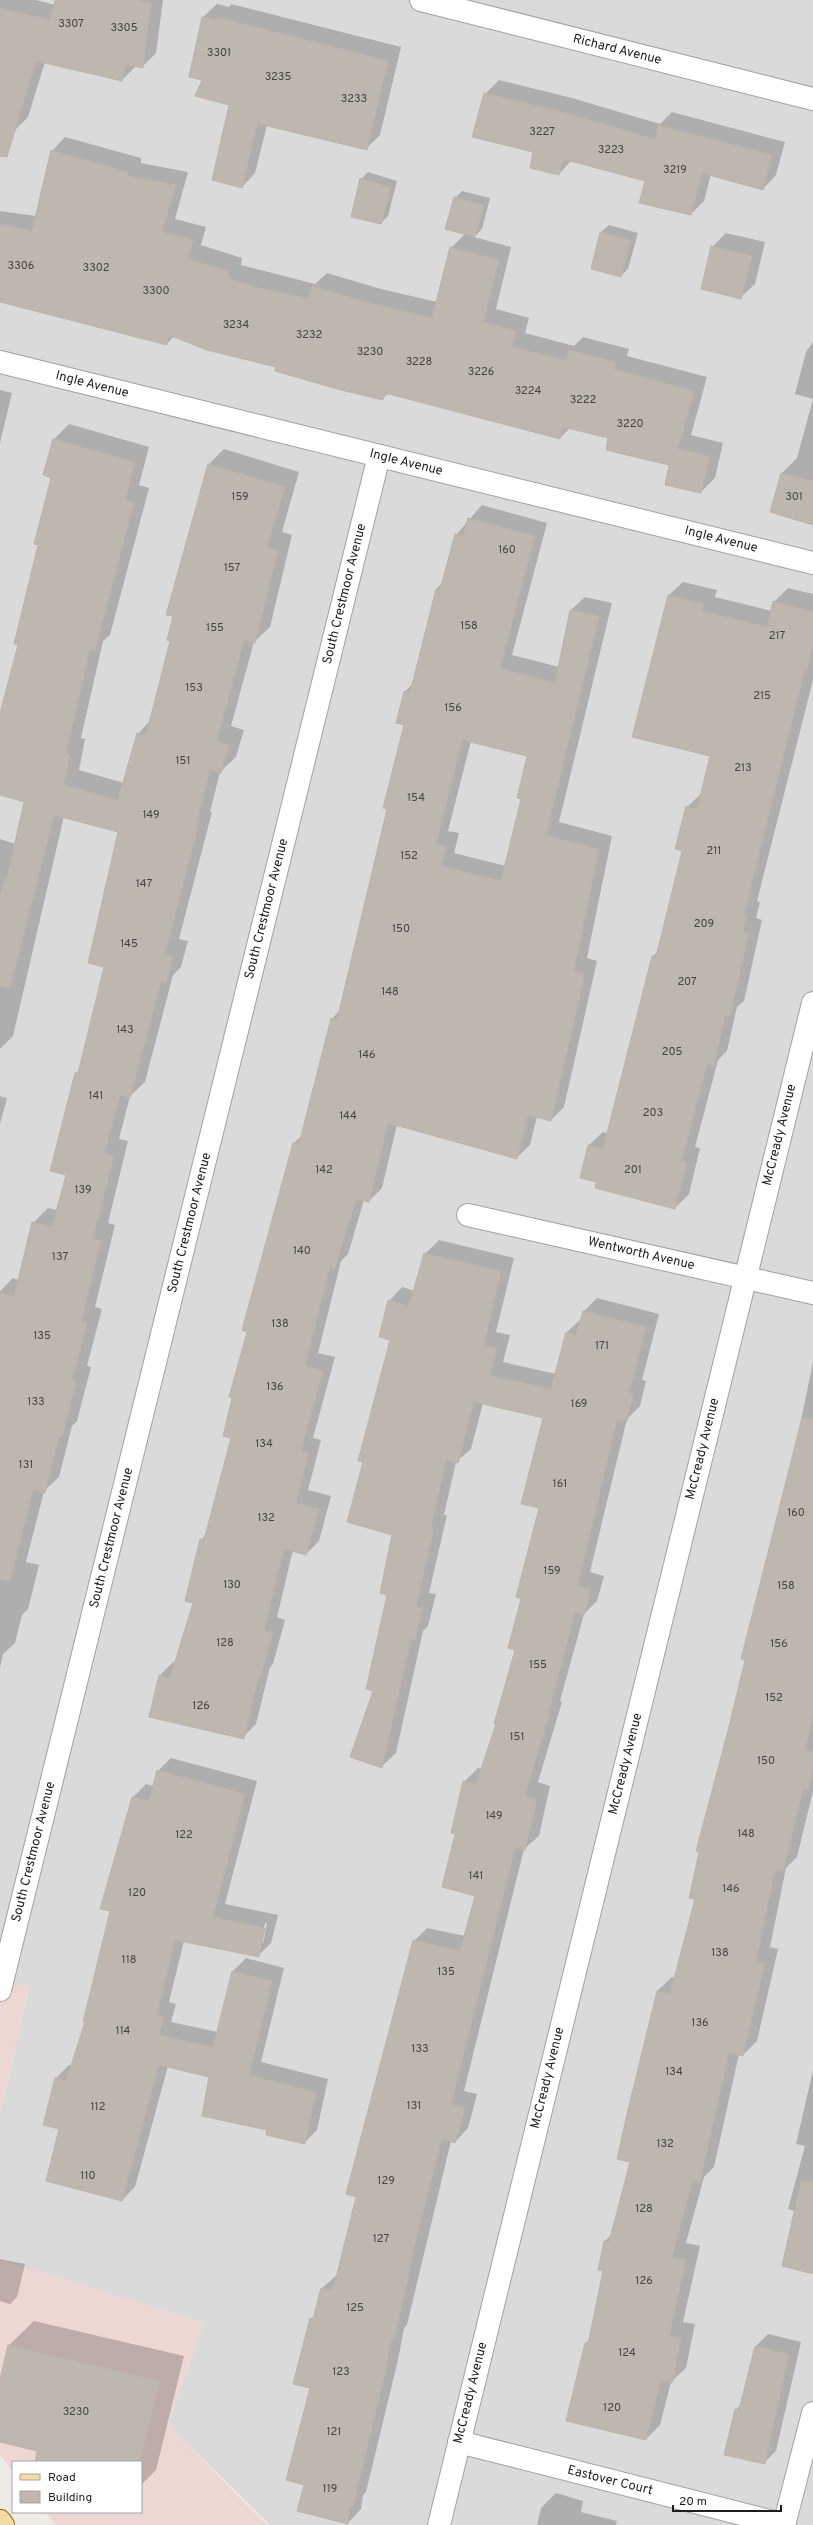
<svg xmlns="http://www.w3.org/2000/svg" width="813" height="2525" font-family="Overpass,sans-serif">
<rect width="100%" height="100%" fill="#edebe3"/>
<polygon fill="#dbdada" points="0,0 813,0 813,2525 270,2525 168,2425 204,2323 0,2260 0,2116 29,1988 0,1980"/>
<g fill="#edd7d3">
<polygon points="0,1980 29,1987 0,2116"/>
<polygon points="0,2260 204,2323 168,2425 267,2525 56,2525 46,2512 141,2512 141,2462 13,2462 13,2471 0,2455"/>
</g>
<g fill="#0003" fill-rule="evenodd">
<polygon points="0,0 36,0 55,5 56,0 163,0 156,53 142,67 136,66 122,80 45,62 28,117 14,131 0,127"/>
<polygon points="217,4 229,7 231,4 401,47 380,135 367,148 267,125 255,173 242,187 230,104 204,79 203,17"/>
<polygon points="499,80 572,98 660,124 672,112 785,142 776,175 763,189 711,174 704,201 691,214 646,180 572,160 559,174 534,151 485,94"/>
<polygon points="65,137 141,158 141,163 188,172 175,219 206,227 201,245 242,258 241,265 315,284 327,273 381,289 437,302 451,248 465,234 455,198 462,191 490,198 482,229 474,237 511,247 496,309 529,318 525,333 574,346 583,337 629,349 627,356 707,377 691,435 723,443 715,478 701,492 670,465 609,437 570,428 560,438 389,393 383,398 174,336 167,344 0,301 0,211 36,216 52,151"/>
<polygon points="368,172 397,181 388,216 381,223 361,179"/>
<polygon points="609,225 638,233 628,269 621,276 601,232"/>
<polygon points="726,233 765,242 755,284 740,298 712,247"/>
<polygon points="813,342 813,399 795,394 806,352"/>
<polygon points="0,390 12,393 0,443"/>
<polygon points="813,399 813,524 771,511 782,473 797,458"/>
<polygon points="69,424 149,447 139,485 149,488 110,635 103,641 81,738 85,739 79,770 124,783 138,734 150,721 172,640 209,464 224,449 299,472 282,532 292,535 270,627 254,642 231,726 244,730 236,757 220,772 210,812 212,812 179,939 188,941 181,967 173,975 145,1082 130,1096 119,1139 128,1141 108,1223 115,1225 95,1307 102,1309 87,1366 91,1367 77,1421 72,1426 59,1477 44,1491 26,1562 39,1565 28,1609 22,1615 15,1643 3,1654 0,1668 0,1291 13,1278 19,1280 33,1223 48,1208 57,1210 67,1174 76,1073 81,1068 106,967 119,832 64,816 13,1036 0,1049 0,839 16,844 25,801 0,794 0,717 19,644 39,544 52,477 54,439"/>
<path d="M482,505L547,523L512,655L559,667L571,610L585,597L612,603L559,822L612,836L587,958L597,961L564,1107L551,1120L537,1116L530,1145L516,1158L397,1125L382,1188L369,1201L364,1200L348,1254L341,1261L318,1353L335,1357L313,1438L321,1440L308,1490L331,1496L319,1541L306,1554L293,1550L277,1617L285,1620L273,1664L270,1667L256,1724L243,1737L160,1675L173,1662L176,1663L194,1602L201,1540L206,1534L232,1437L248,1331L294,1143L302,1135L332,1019L340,1010L388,808L405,725L404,692L414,683L436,589L443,582L456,535ZM471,741L529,756L522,798L506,866L454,853L459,833L448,831Z"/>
<polygon points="683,582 717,590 715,597 772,611 774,602 788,588 813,594 813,680 757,901 760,902 756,918 762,920 744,1001 737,1007 727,1051 718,1060 695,1147 700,1148 689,1194 675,1208 598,1181 589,1145 603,1132 608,1133 653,956 658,951 683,851 687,807 702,793 711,755 669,595"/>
<polygon points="0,1096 7,1098 0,1124"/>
<polygon points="439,1240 514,1258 496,1332 510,1335 503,1362 556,1374 567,1332 581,1319 583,1312 597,1298 659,1314 642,1380 646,1381 640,1406 627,1419 590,1572 604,1576 597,1601 584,1614 560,1701 562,1702 538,1782 550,1786 539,1836 524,1849 464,2091 477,2094 468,2128 455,2142 451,2141 407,2325 404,2328 398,2360 366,2492 363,2495 361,2509 348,2523 305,2484 311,2388 311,2319 316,2314 322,2288 337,2275 357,2196 414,1941 427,1928 465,1936 476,1895 457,1833 464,1782 478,1768 482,1769 497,1723 516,1649 522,1598 541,1507 544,1417 483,1403 471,1449 456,1462 444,1515 447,1515 429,1593 436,1594 428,1626 423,1631 396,1753 382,1766 388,1594 393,1534 364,1462 391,1339 389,1301 402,1287 415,1291 425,1254"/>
<polygon points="813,1362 813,1791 797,1857 786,1868 770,1947 778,1949 757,2041 743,2055 739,2054 714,2167 704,2177 686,2243 700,2246 683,2322 695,2324 686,2368 671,2382 660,2425 646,2439 585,2344 590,2339 605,2270 605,2241 612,2234 631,2161 657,1991 672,1977 676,1978 697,1898 701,1851 697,1850 746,1659 793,1459"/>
<path d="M171,1758L257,1781L225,1904L278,1915L271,1943L258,1956L184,1941L169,2002L176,2004L171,2022L218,2032L233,1971L246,1958L284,1968L261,2062L328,2079L317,2130L304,2143L268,2130L210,2076L168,2066L135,2187L122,2200L60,2128L56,2078L69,2065L72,2066L87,2022L111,1910L102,1908L133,1797L146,1784L154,1786L158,1771ZM265,1923H267L263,1943H261Z"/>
<polygon points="813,2070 813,2273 795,2211 788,2209 805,2146 796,2144"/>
<polygon points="0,2259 25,2264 17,2297 10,2304 0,2301"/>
<polygon points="34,2321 184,2356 156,2470 141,2485 141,2462 36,2462 38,2450 0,2441 0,2383 9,2345"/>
<polygon points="768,2334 801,2342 776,2451 764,2463 736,2410 742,2403 756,2346"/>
<polygon points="556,2493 583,2501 581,2512 617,2521 616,2525 537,2525 541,2508"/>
</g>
<g fill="#bdb7b0" stroke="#beb3a7" fill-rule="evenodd">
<polygon points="55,0 136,0 151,4 143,68 126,64 122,81 36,61 7,157 0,156 0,8 50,20"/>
<polygon points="202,17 216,20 217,17 388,61 367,150 259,124 259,116 242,188 212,180 229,105 195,96 202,80 189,77"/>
<polygon points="484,93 558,111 655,139 658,125 772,155 763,190 702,173 691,215 639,203 645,181 563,159 559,175 530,168 533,152 472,137"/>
<polygon points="51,150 128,172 128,176 176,185 162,232 193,240 188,259 229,271 228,278 252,286 308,299 312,286 367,302 432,318 450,247 499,260 483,322 516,331 512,347 566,360 568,350 616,362 614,369 694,391 678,449 710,456 701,493 665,485 669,465 606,450 608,438 563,427 560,439 385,393 383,400 337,389 275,371 276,367 207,350 169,335 167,345 0,302 0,224 32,231"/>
<polygon points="360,178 391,188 381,224 351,217"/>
<polygon points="454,197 484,205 475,237 445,229"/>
<polygon points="600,232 631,240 621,277 591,269"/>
<polygon points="711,246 752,256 741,299 701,289"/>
<polygon points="53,439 135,462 125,500 134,502 95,651 90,650 66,753 70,754 64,785 118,800 137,733 146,735 170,641 167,640 173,616 166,615 208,464 285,487 267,547 278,550 255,643 244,640 217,741 229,745 221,773 210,770 196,827 198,827 165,954 173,956 166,983 161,982 130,1098 120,1095 104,1154 114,1156 93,1238 101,1240 81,1322 87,1323 72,1381 76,1382 62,1437 59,1437 45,1493 33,1490 10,1581 0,1579 0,1293 14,1297 32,1222 52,1227 66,1175 50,1171 75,1073 78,1073 104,967 88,963 118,832 54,815 10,988 0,986 0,898 5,877 7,878 24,802 0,795 0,713 18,645 14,644 38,545 34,544 51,478 43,475"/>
<polygon points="781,473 813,481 813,525 770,512"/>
<path d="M468,518L535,536L500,668L555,683L570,610L599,616L546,835L599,849L574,971L585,974L551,1121L528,1115L517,1159L388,1123L369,1202L356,1199L335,1269L330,1267L305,1366L323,1371L301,1451L309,1453L296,1503L319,1509L306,1555L284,1549L264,1630L273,1633L260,1678L258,1677L244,1739L149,1717L159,1675L170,1678L193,1603L185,1601L200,1539L204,1540L231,1438L223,1436L232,1398L229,1397L247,1332L242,1330L293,1143L299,1144L331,1018L337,1020L387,809L383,808L404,725L396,723L404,691L410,693L436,589L440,590L455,534L463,536ZM462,740L527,756L517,798L521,799L501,881L441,866L446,846L436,844Z"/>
<polygon points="668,595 703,604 702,611 767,627 773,601 813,612 813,645 807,670 805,669 744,915 747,915 743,932 749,933 730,1016 725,1015 714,1066 707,1064 682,1161 687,1162 675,1209 595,1188 596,1182 580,1178 588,1145 603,1149 652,956 656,957 682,851 675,849 686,806 697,809 710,756 632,737"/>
<polygon points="424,1253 501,1271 484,1345 497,1348 490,1376 551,1389 566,1332 576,1335 583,1311 646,1327 629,1393 633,1394 627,1421 617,1419 578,1585 591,1589 584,1615 575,1613 548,1715 549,1715 525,1796 537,1799 525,1850 515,1848 451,2104 465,2108 455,2143 442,2139 414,2247 405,2293 394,2339 391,2339 385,2374 353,2506 350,2506 348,2524 297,2511 304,2485 286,2480 310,2388 293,2384 310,2318 313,2319 321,2288 333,2290 356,2197 346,2194 413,1940 460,1951 475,1896 442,1887 455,1834 451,1833 463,1781 476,1784 496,1724 494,1724 515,1650 508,1648 521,1599 516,1597 539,1508 521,1504 543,1418 474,1402 458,1463 446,1460 431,1528 434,1529 416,1606 423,1608 415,1640 411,1639 382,1768 350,1757 373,1691 366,1689 387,1595 380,1593 392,1535 347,1522 363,1462 358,1461 390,1340 379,1337 388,1300 409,1306"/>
<polygon points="802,1418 813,1419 813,1715 805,1750 813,1752 813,1768 808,1790 803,1789 783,1872 775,1870 756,1961 765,1963 743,2056 729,2053 700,2182 693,2180 672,2257 686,2260 669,2336 681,2338 672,2383 661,2380 646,2440 566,2421 585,2343 588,2344 603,2271 598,2270 604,2241 609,2242 630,2162 617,2159 627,2114 657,1991 670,1994 695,1899 689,1898 699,1852 696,1851 728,1731 745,1660 741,1659"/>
<polygon points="157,1770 245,1794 213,1917 265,1928 259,1957 175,1940 157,2015 164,2017 159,2035 213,2047 232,1971 272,1981 249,2075 316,2092 305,2144 266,2135 267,2130 202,2116 209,2077 159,2065 122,2201 46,2181 59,2129 43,2125 55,2078 66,2081 85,2022 83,2022 110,1911 100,1909 132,1797 149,1801"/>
<polygon points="801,2181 813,2182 813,2274 782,2266"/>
<polygon points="8,2345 160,2381 140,2462 35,2462 37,2451 0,2442 0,2379"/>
<polygon points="755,2346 789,2354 765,2464 724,2455 735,2409 739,2410"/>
</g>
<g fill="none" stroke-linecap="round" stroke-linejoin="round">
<defs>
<g id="minor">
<polyline points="421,0 813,99"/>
<polyline points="0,362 813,563"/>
<polyline points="468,1215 813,1293"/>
<polyline points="0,1990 379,456"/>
<polyline points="459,2442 785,2525"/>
<polyline points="439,2525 813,1003"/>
<polyline points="784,2525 813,2413"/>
</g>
<polyline id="primary" points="0,2521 3,2525"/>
</defs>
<use href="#minor" stroke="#a1a1a1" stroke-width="24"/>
<use href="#primary" stroke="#8b6f0b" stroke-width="24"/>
<use href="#minor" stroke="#fff" stroke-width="22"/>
<use href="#primary" stroke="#f5daa1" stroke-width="22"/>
</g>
<g text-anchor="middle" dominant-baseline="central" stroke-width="4" stroke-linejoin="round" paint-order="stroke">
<g font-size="11" fill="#454442">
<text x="71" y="24">3307</text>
<text x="124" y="28">3305</text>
<text x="219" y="53">3301</text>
<text x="278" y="77">3235</text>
<text x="354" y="99">3233</text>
<text x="542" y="132">3227</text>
<text x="611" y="150">3223</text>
<text x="675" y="170">3219</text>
<text x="21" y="266">3306</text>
<text x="96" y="268">3302</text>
<text x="156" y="291">3300</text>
<text x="236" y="325">3234</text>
<text x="309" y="335">3232</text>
<text x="370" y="352">3230</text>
<text x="419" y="362">3228</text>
<text x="481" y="372">3226</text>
<text x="528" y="391">3224</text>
<text x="583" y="400">3222</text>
<text x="630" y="424">3220</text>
<text x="240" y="497">159</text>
<text x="794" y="497">301</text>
<text x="507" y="550">160</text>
<text x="232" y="568">157</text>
<text x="469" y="626">158</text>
<text x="215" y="628">155</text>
<text x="777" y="636">217</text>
<text x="194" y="688">153</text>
<text x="762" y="696">215</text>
<text x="453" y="708">156</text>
<text x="183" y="761">151</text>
<text x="743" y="768">213</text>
<text x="416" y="798">154</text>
<text x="151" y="815">149</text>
<text x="714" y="851">211</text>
<text x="409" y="856">152</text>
<text x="144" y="884">147</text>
<text x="704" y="924">209</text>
<text x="401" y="929">150</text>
<text x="129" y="944">145</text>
<text x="687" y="982">207</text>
<text x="390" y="992">148</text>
<text x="125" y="1030">143</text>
<text x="672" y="1052">205</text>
<text x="367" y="1055">146</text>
<text x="96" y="1096">141</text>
<text x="653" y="1113">203</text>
<text x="348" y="1116">144</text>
<text x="324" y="1170">142</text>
<text x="633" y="1170">201</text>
<text x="83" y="1190">139</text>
<text x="302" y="1251">140</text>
<text x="60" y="1257">137</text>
<text x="280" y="1324">138</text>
<text x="42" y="1336">135</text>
<text x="602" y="1346">171</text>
<text x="275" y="1387">136</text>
<text x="36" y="1402">133</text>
<text x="579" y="1404">169</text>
<text x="264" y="1444">134</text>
<text x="26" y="1465">131</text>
<text x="560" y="1484">161</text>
<text x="796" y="1513">160</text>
<text x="266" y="1518">132</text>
<text x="552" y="1571">159</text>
<text x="232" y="1585">130</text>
<text x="786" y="1586">158</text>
<text x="225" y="1643">128</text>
<text x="779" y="1644">156</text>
<text x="538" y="1665">155</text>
<text x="774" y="1698">152</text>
<text x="201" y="1706">126</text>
<text x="517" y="1737">151</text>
<text x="766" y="1761">150</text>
<text x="494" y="1816">149</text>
<text x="746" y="1834">148</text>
<text x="184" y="1835">122</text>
<text x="476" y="1876">141</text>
<text x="731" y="1889">146</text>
<text x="137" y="1893">120</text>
<text x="720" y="1953">138</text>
<text x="129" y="1960">118</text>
<text x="446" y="1972">135</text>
<text x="700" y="2023">136</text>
<text x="123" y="2031">114</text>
<text x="420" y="2049">133</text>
<text x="674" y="2072">134</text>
<text x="414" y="2106">131</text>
<text x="98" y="2107">112</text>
<text x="665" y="2144">132</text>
<text x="88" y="2176">110</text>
<text x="386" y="2181">129</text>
<text x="644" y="2209">128</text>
<text x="381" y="2239">127</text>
<text x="644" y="2281">126</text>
<text x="355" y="2308">125</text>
<text x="627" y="2353">124</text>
<text x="341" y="2372">123</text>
<text x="612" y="2408">120</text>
<text x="76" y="2412">3230</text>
<text x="334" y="2432">121</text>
<text x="330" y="2489">119</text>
</g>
<g font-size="13" fill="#1d1d1d" stroke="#fff">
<text transform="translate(617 50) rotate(14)">Richard Avenue</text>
<text transform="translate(92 385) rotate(14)">Ingle Avenue</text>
<text transform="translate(406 463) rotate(14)">Ingle Avenue</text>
<text transform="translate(721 540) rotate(14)">Ingle Avenue</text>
<text transform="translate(345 594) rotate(-76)">South Crestmoor Avenue</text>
<text transform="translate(267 909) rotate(-76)">South Crestmoor Avenue</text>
<text transform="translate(780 1135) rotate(-76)">McCready Avenue</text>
<text transform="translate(190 1223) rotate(-76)">South Crestmoor Avenue</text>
<text transform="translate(641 1254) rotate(13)">Wentworth Avenue</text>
<text transform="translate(703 1449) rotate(-76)">McCready Avenue</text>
<text transform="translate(112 1538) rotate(-76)">South Crestmoor Avenue</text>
<text transform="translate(626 1764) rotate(-76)">McCready Avenue</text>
<text transform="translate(34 1852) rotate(-76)">South Crestmoor Avenue</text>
<text transform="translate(548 2078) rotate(-76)">McCready Avenue</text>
<text transform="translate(471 2393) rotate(-76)">McCready Avenue</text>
<text transform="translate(610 2481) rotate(14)">Eastover Court</text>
</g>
</g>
<rect x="12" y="2461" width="130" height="52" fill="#ffffff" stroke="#a5a5a5"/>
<rect x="20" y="2474" width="20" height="6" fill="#f5daa1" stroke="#a5a5a5"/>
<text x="48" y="2481" font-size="12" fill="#1d1d1d">Road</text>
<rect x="20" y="2491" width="20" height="12" fill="#bdb7b0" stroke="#a5a5a5"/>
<text x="48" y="2501" font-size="12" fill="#1d1d1d">Building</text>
<path d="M673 2505v6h108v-6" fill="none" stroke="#1d1d1d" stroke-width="2"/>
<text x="679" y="2505" font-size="12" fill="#1d1d1d" stroke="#ffffff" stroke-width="3" paint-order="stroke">20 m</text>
</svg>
